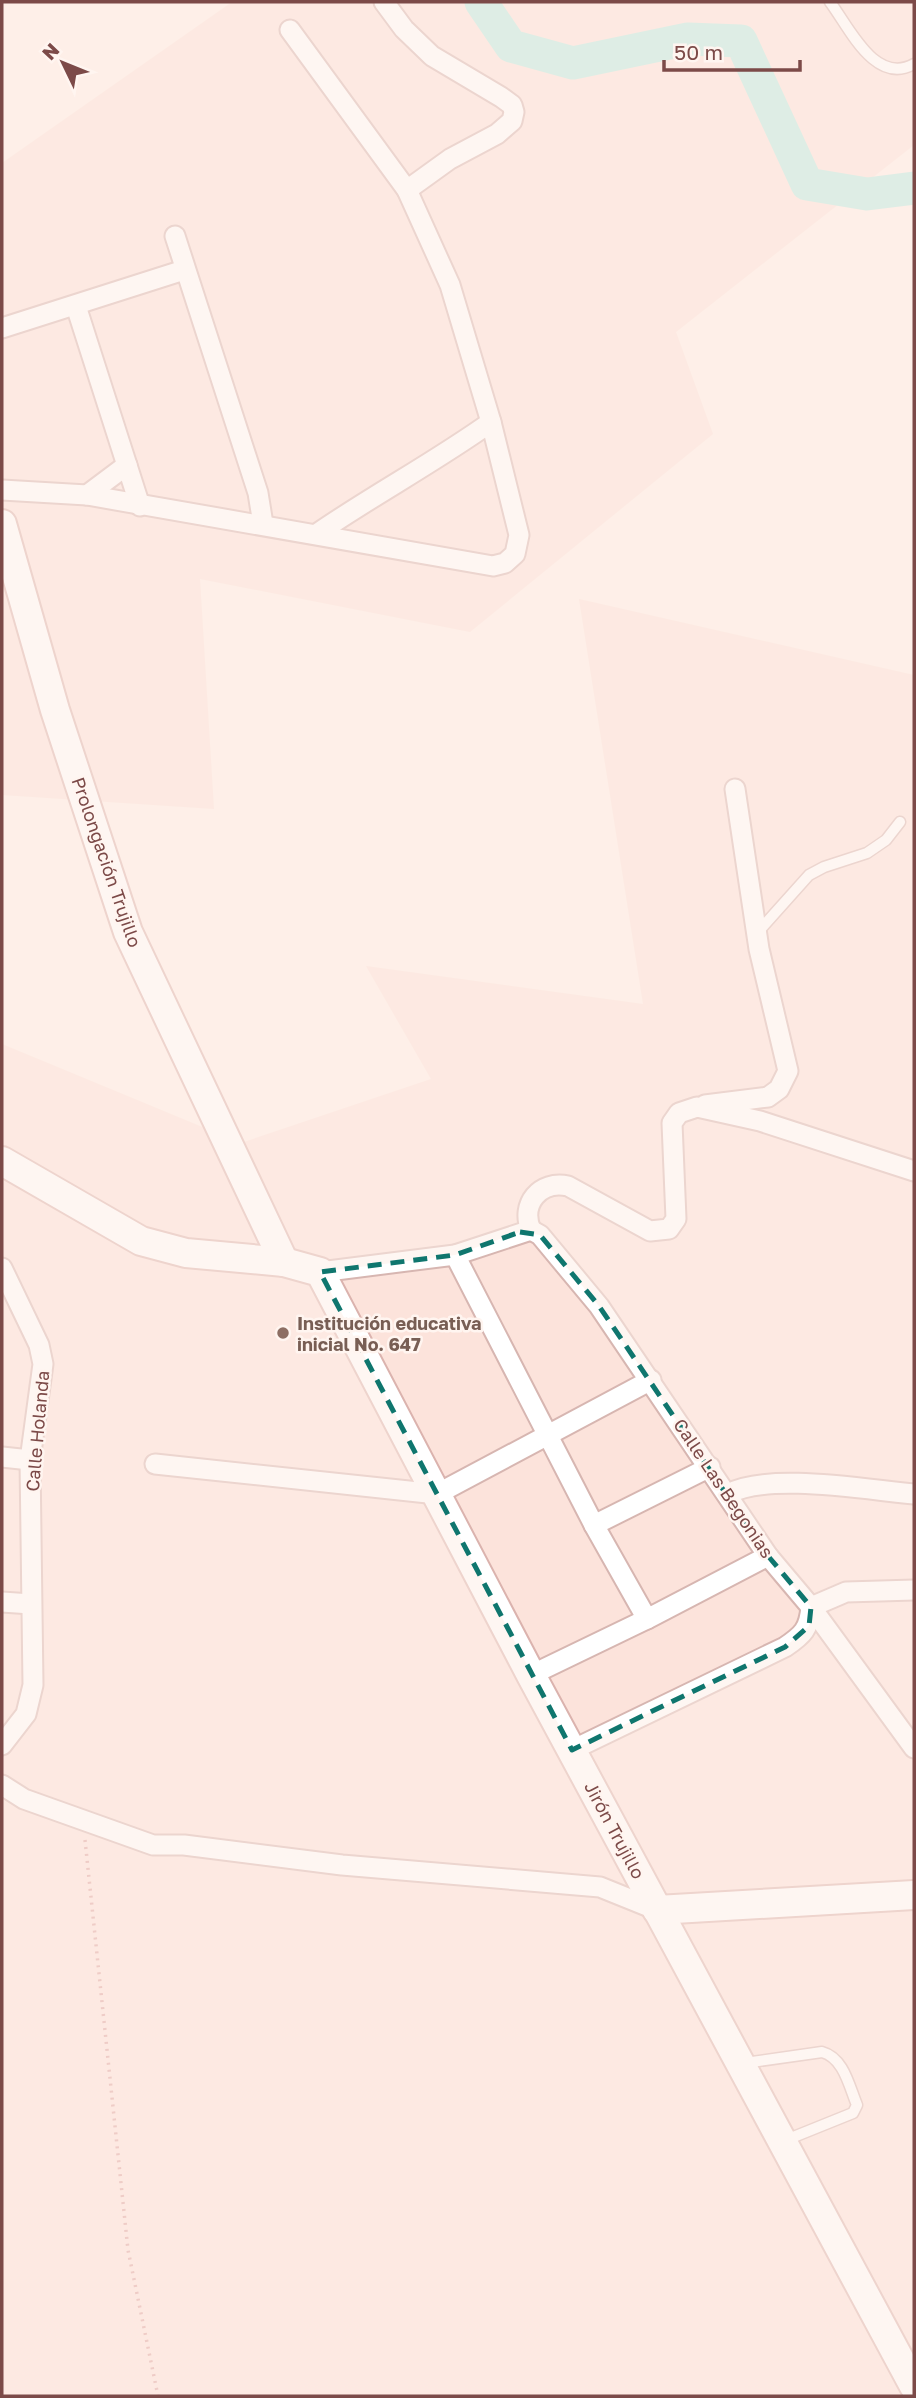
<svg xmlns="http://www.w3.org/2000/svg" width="916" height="2398" font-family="'Golos Text',sans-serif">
<rect width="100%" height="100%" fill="#feefe8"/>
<g fill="#fce3db">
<polygon points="232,2 914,2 914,145 676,332 713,434 470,632 200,579 214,809 2,795 2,163"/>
<polygon points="579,599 914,675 914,2396 2,2396 2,1044 241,1143 431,1079 366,966 643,1004"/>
</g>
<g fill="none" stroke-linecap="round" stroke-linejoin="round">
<polyline stroke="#b9ebe2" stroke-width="33" points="481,2 511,46 573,63 688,39 741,41 807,184 867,194 914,188"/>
<defs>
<g id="lane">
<path d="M830,2C849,27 875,86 914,64"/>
<polyline points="757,933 809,875 824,867 867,853 886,840 900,822"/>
<path d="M745,2063L822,2052C844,2058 849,2086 857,2105L853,2113L786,2140"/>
</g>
<g id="street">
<polyline points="384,2 404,29 432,56 501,97 512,105 514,112 512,121 497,134 450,159 407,190"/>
<polyline points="175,236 258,493 263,524"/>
<polyline points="76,306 140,506"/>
<polyline points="2,328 184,270"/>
<polyline points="2,490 87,495 493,566 505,563 515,554 519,535 491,422 450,285 407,190 290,30"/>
<polyline points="87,495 127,465"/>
<path d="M318,533C375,494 435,462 491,422"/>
<polyline points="705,1105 768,1097 779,1089 788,1071 759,949 735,789"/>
<polyline points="531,1230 540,1235 599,1306 768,1556 811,1607 914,1748"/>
<path d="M531,1230C520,1204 540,1180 568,1186L650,1231L669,1229L676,1219L672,1123L679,1113L697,1107L760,1121L914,1171"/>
<polyline points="455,1255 594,1525 647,1619"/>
<polyline points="2,1268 39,1345 43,1364 30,1460 33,1685 26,1714 2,1745"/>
<polyline points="320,1272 455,1255 531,1230"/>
<polyline points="2,1457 30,1460"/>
<polyline points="155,1464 437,1494 651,1380"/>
<path d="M728,1494C768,1472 867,1490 914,1494"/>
<polyline points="594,1525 710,1467"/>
<polyline points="2,1602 31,1604"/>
<polyline points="531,1675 647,1619 768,1556"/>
<path d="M572,1750L785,1647C803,1635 809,1629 811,1607L846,1592L914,1590"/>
<polyline points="2,1785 24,1799 153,1845 184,1845 342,1865 600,1887 657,1910"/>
</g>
<g id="secondary">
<polyline points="2,524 55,710 128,932 284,1262"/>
<polyline points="2,1161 141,1241 186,1253 284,1262 320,1272 531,1675 914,2386"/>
<polyline points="657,1910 914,1895"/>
</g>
</defs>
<use href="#lane" stroke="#d7b6b1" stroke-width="13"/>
<use href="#street" stroke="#d7b6b1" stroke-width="23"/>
<use href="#secondary" stroke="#dbb3ae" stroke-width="32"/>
<polyline stroke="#dda39f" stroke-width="3.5" stroke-dasharray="2 5" stroke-linecap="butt" points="85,1840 128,2250 158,2396"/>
<use href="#lane" stroke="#fff" stroke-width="10"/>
<use href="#street" stroke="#fff" stroke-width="19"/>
<use href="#secondary" stroke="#fff" stroke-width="28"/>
</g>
<path d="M0 0H916V2398H0ZM520,1232L540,1235L599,1306L768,1556L811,1607L809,1626L785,1647L572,1750L320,1272L455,1255Z" fill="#feefe8" fill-opacity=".55" fill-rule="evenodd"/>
<path fill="none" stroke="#0f766e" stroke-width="5" stroke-dasharray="14 9" stroke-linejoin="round" d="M520,1232L540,1235L599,1306L768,1556L811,1607L809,1626L785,1647L572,1750L320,1272L455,1255Z"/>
<circle fill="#8d6e63" stroke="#fff5f0" stroke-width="2.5" cx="283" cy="1333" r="7"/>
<g text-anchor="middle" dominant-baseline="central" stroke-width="5" stroke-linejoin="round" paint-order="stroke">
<g font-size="18" fill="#7c4a48" stroke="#fff5f0">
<text transform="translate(107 862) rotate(71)">Prolongación Trujillo</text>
<text transform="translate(37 1431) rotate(-85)">Calle Holanda</text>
<text transform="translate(724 1488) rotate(56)">Calle Las Begonias</text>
<text transform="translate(615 1830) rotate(62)">Jirón Trujillo</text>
</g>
<g font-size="18" font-weight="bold" fill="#785e54" stroke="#fff5f0" text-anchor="start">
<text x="297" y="1323">Institución educativa<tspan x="297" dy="21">inicial No. 647</tspan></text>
</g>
</g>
<rect width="916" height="2398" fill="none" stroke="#7c4a48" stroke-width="7"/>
<g transform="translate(63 63) rotate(313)" stroke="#fff5f0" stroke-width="5" paint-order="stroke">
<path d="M0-5L12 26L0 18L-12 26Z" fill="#7c4a48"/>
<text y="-10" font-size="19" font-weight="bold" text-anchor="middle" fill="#7c4a48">N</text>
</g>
<path d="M664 60v10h136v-10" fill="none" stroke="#7c4a48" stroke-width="3.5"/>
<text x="674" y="60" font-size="21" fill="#7c4a48" stroke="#fff5f0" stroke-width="5" paint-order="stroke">50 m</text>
</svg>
